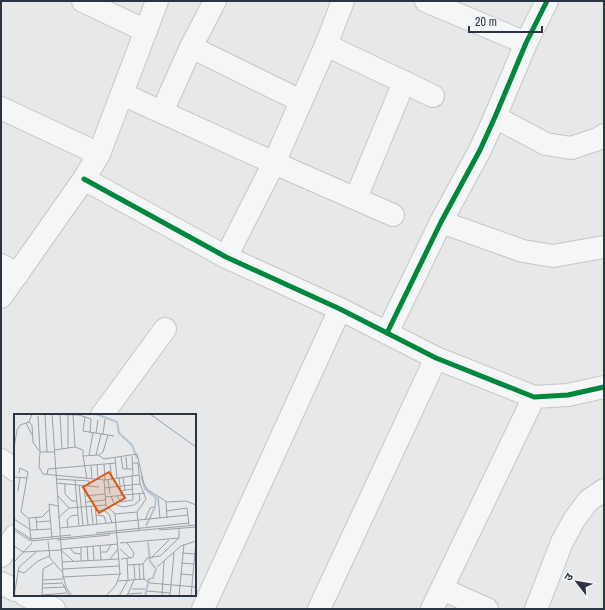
<svg xmlns="http://www.w3.org/2000/svg" width="605" height="610" font-family="'Archivo Narrow','Noto Sans Devanagari',sans-serif">
<rect width="100%" height="100%" fill="#e6e8ea"/>
<g fill="none" stroke-linecap="round" stroke-linejoin="round">
<defs>
<g id="minor">
<polyline points="83,1 146,31"/>
<polyline points="426,1 526,43"/>
<polyline points="326,45 433,96"/>
<polyline points="191,47 301,101"/>
<polyline points="122,94 274,163 393,215"/>
<polyline points="1,108 99,154"/>
<polyline points="162,112 191,47 215,1"/>
<polyline points="495,117 546,144 571,148 598,139 604,135"/>
<polyline points="84,179 226,257 340,309 436,358 534,397 568,395 604,387"/>
<polyline points="356,198 404,82"/>
<polyline points="441,222 523,251 553,256 598,248 604,247"/>
<polyline points="226,257 274,163 326,45 343,1"/>
<polyline points="1,265 18,274"/>
<polyline points="1,297 84,179 99,154 157,1"/>
<polyline points="387,333 441,222 480,150 495,117 526,43 547,1"/>
<polyline points="102,415 165,329"/>
<polyline points="1,460 15,470"/>
<polyline points="1,556 15,536"/>
<polyline points="1,583 15,590"/>
<polyline points="442,589 487,609"/>
<polyline points="25,595 54,609"/>
<polyline points="203,609 340,309"/>
<polyline points="319,609 436,358"/>
<polyline points="432,609 534,397"/>
<polyline points="536,609 562,542 574,520 588,501 604,490"/>
</g>
</defs>
<use href="#minor" stroke="#c4c6c8" stroke-width="24"/>
<use href="#minor" stroke="#f5f6f7" stroke-width="22"/>
<defs>
<g id="cycleway">
<polyline points="84,179 226,257 340,309 436,358 534,397 568,395 604,387"/>
<polyline points="387,333 441,222 480,150 495,117 526,43 547,1"/>
</g>
</defs>
<use href="#cycleway" stroke="#f4f6f9" stroke-width="8"/>
<use href="#cycleway" stroke="#00873e" stroke-width="5"/>
</g>
<g transform="translate(14 414)">
<rect width="182" height="182" fill="#e6e8ea"/>
<path fill="none" stroke="#b4c4d5" stroke-width="2" d="M82,0L103,8L105,19L118,31L123,44M127,62L131,75L142,84L141,93L132,112M131,182L135,165L139,164L142,155L136,147L134,128"/>
<path fill="none" stroke="#9ba0a8" stroke-width="1" d="M17,0L65,1L71,3L69,17L100,22M38,0L49,161L52,173L58,182M136,0L182,33M31,1L33,38M46,1L48,35M54,1V34M59,1L61,33M24,2L26,38M71,3L77,5L76,19M15,8L18,11L19,28L25,37M12,9L18,21M82,19L84,6M89,20L91,5M0,34L3,16L6,11L15,8L18,0M40,36L61,33L69,36V42L84,41L90,45L123,40L130,70L134,76L153,88L172,87L182,91M40,38H26L25,53L29,60L91,66L125,61M75,41L79,19M82,41L87,20M85,41L89,38L94,21M69,42L73,65M118,42L119,61M107,43L109,55H118M112,43L113,55M101,44L103,64M118,49H124L126,70L132,85L123,98L125,116M90,50L91,66M96,50L98,65M83,51L84,65M77,52L78,65M5,59L6,54L14,58L7,98L15,105L17,126M33,61L34,55L102,49M0,63L13,64M105,63L107,81M109,63L111,76M42,65L75,67V72M94,65L96,80M61,66L65,112M90,66L92,91L101,100L106,160L102,171L92,182M42,69L85,73M51,70V80L58,87H62M65,71L69,111M70,72L74,111M90,74L126,70M4,77L6,63M106,77L119,75M44,82L55,94M71,82L91,80M97,82L100,90L109,93L120,91L126,86L125,79M103,82L107,88L119,86L118,61M91,83L131,79M144,83L146,104M72,88L91,86M152,88L153,104M77,92L79,110M81,92L83,110M82,97L89,96L95,100L98,109M152,97L173,94L175,111M101,100L123,98M82,101L90,102L92,109M22,103L23,116M15,104L28,103L35,96M44,104L55,94L92,91M0,105L17,116L37,115M131,106L136,94L140,93M22,108L36,107M54,113L53,106L57,102L64,101M0,114L17,125L57,121M46,114L174,101M0,116L17,127L182,111M145,116L182,113M82,119L175,109M38,124L35,90L44,92M43,126L96,121M34,127L36,144L48,158M106,129L165,124V114M113,129L120,139L119,143L116,144M86,131L87,146M0,132L9,138L47,136L59,147M73,132L74,147M79,132L80,146M67,133V147M56,134L60,139L67,140M47,135L104,130M106,135L116,144L107,145M87,138H93L97,130M168,139L182,140M138,143L155,126M96,145L104,135M0,148L18,129M48,148L105,145M167,149L180,150M125,150L126,166M129,150L130,166M114,151L129,150L133,144L146,142L165,124M120,151L121,166M143,153L167,132L182,127M48,155L105,152M4,157L10,159L24,147L35,142M166,160L179,161M48,163L107,160M28,166L49,165M104,167L130,165L136,169L182,173M28,170L49,169M49,170L55,182M28,174L51,173M118,175H131M133,177L156,179M114,180L128,179M28,181L29,155L39,149M28,181L52,179M0,182L5,153L22,138M105,182L114,166L113,144M113,182L120,166M148,182L150,147M156,182L160,139M165,182L170,130M177,182L182,127"/>
<path fill="#df570f" fill-opacity="0.15" stroke="#df570f" stroke-width="2" d="M95,58L111,84L85,99L69,73Z"/>
<rect width="182" height="182" fill="none" stroke="#2b3445" stroke-width="2"/>
</g>
<rect width="605" height="610" fill="none" stroke="#2b3445" stroke-width="4"/>
<g transform="translate(577 582) rotate(301)" stroke="#f4f6f9" stroke-width="3" paint-order="stroke">
<path d="M0-3L7 15L0 10L-7 15Z" fill="#2b3445"/>
<text y="-6" font-size="11" font-weight="bold" text-anchor="middle" fill="#2b3445">उ</text>
</g>
<path d="M469 26v6h73v-6" fill="none" stroke="#2b3445" stroke-width="2"/>
<text x="475" y="26" font-size="12" fill="#2b3445" stroke="#f4f6f9" stroke-width="3" paint-order="stroke">20 m</text>
</svg>
